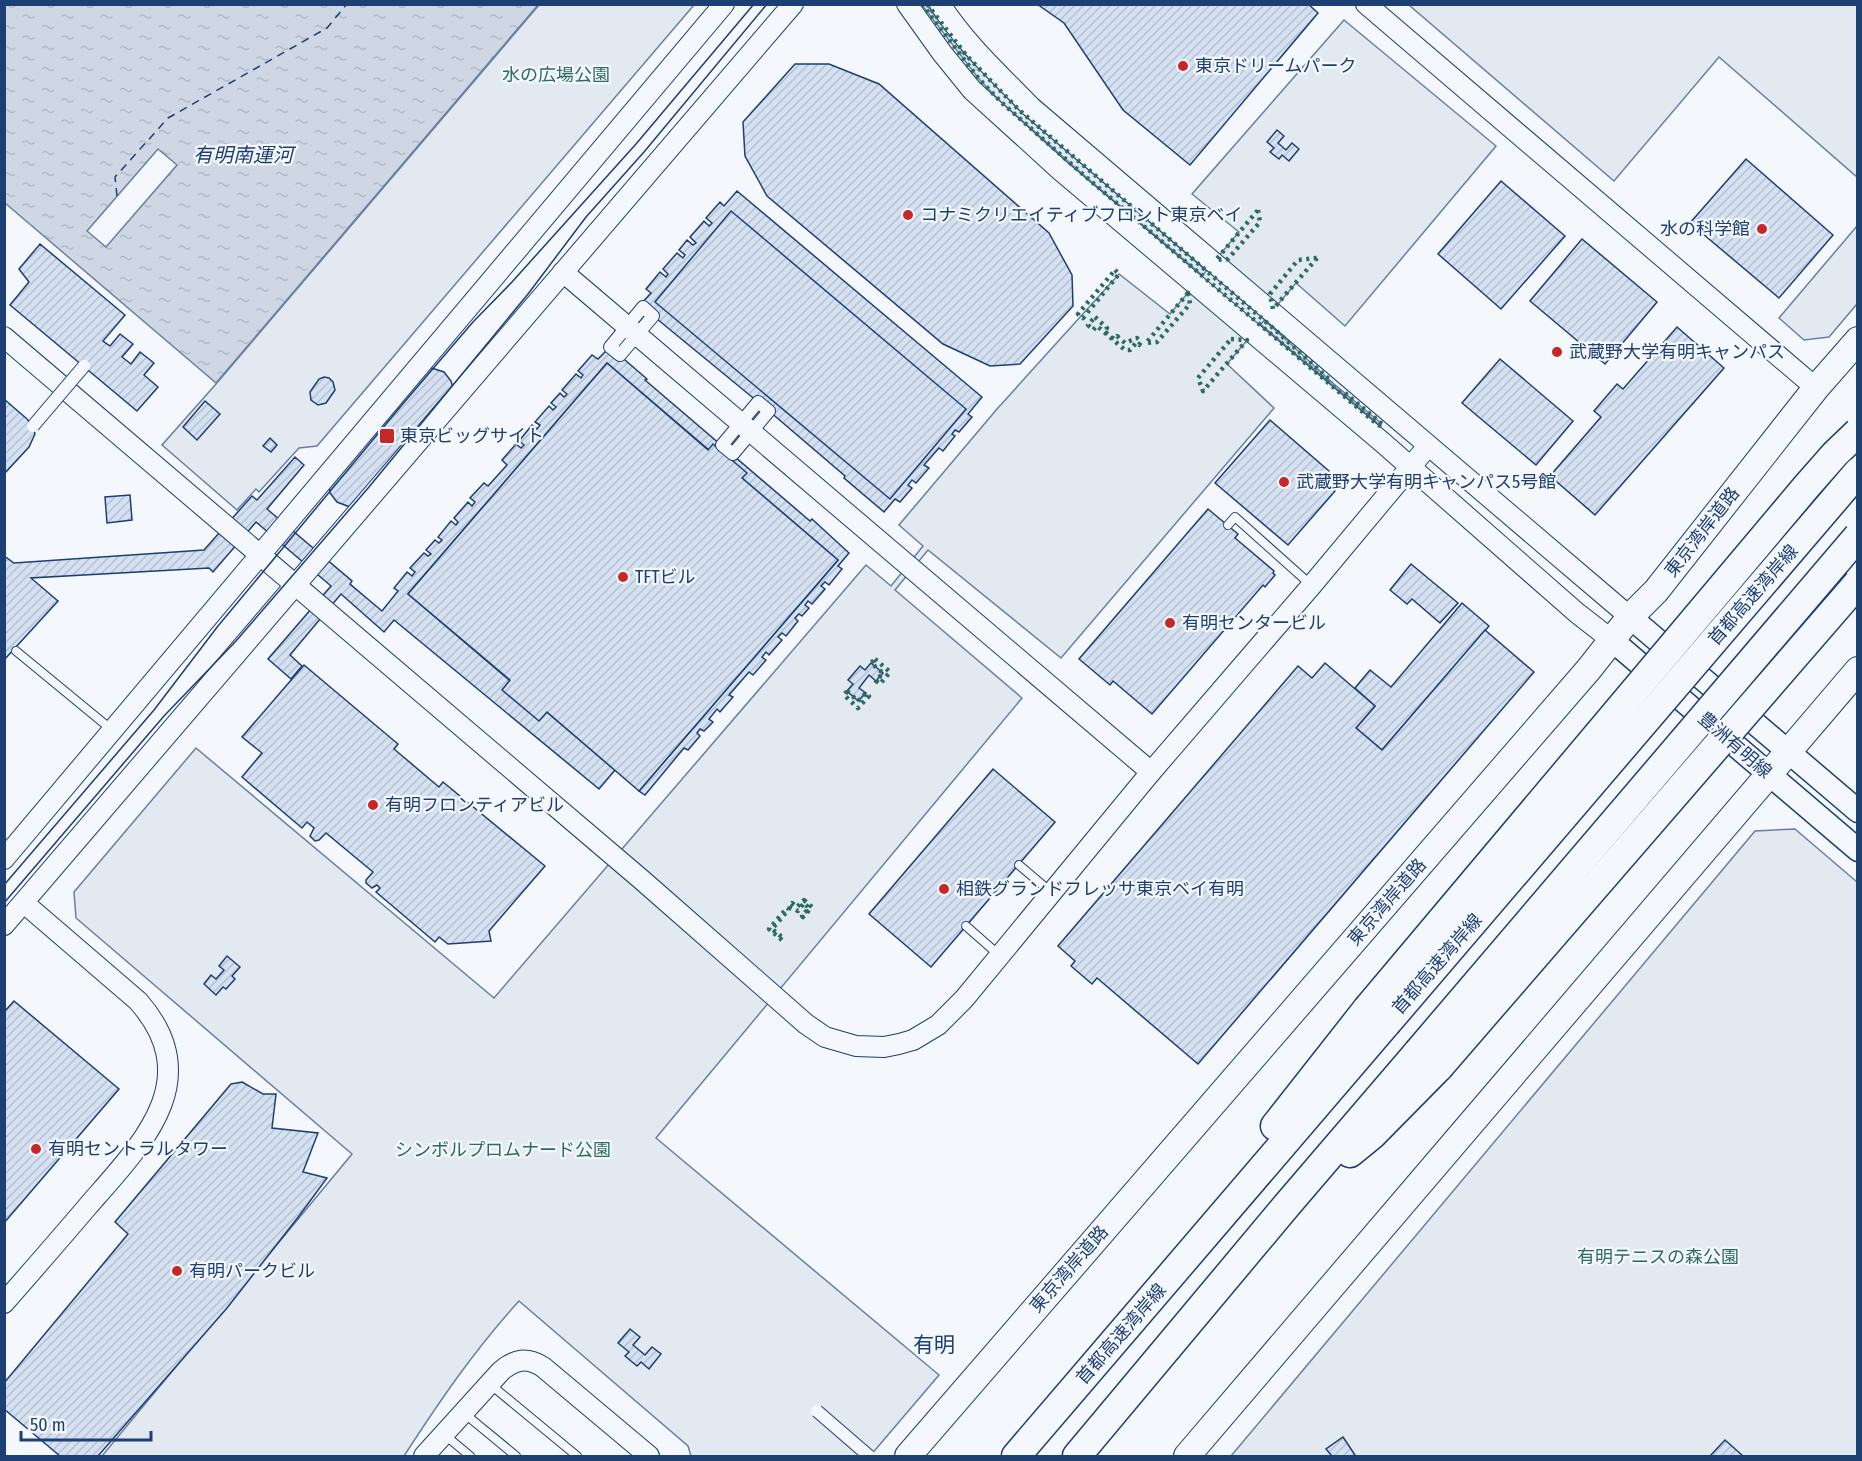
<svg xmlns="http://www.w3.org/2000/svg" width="1862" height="1461" font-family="'Fira Sans Condensed','Noto Sans JP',sans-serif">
<defs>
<pattern id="grass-tufts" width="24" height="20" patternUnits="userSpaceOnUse" patternTransform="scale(1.5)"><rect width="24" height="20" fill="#e3e9f0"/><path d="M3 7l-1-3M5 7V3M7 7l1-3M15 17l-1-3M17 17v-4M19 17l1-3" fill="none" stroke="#c2c9d1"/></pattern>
<pattern id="water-ripples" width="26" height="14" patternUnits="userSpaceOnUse" patternTransform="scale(1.5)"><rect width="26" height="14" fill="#cfd7e4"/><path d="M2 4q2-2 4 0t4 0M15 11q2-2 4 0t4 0" fill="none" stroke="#b1bac7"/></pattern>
<pattern id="building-hatch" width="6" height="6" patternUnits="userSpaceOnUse" patternTransform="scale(1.5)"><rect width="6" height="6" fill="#d5e0f0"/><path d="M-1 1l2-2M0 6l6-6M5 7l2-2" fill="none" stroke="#b6c1d1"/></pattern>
</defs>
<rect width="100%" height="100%" fill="#f4f7fb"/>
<polygon fill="url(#grass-tufts)" stroke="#687fa3" stroke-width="1.5" points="922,5 927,5 966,55 1018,109 1273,328 1334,384 1381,423 1381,426 1086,177 1001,102 979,79"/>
<g fill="#e3e9f0" stroke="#687fa3" stroke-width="1.5">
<polygon points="539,5 694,5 317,446 299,448 259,492 256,489 237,510 162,445 216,384"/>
<polygon points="1409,5 1857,5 1857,177 1719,57 1614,181"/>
<path d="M1344,20L1496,146L1345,326L1296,283L1227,364L1274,408L1061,658L928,550L895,590L1022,698L656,1138L939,1375L870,1456H691L688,1446L519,1301C475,1349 439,1402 404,1456H102L352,1154L76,918L74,892L196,748L494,998L866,565L891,586L923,546L899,525L997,409L1119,274L1170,314L1239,232L1192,194Z"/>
<polygon points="1857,226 1857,304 1829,337 1804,340 1779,318"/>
<polygon points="1795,829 1857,882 1857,1456 1231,1456 1755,831"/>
</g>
<polygon fill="url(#water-ripples)" stroke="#687fa3" stroke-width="1.5" points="5,5 538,5 216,383 5,203"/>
<polygon fill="#f4f7fb" stroke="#687fa3" stroke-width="1.5" points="158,149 177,165 106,247 87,231"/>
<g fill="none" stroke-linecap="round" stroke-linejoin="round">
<polyline stroke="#1d3f73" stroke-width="1.5" stroke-dasharray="8 6" stroke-linecap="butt" points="117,196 115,177 168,118 327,28 347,4"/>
</g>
<g fill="url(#building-hatch)" stroke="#1d3f73" stroke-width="1.5">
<polygon points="1037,4 1308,4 1318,13 1190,165 1123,110 1064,23"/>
<polygon points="795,64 829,64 879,84 1049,233 1072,275 1073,306 1020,364 990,366 943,344 767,196 745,156 743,122"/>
<polygon points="1277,130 1284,136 1278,143 1286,150 1292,143 1299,149 1289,161 1282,155 1279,159 1270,152 1274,148 1267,142"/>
<polygon points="1746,159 1833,235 1779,298 1690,223"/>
<polygon points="1501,181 1565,236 1501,309 1438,254"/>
<polygon points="737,191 982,397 968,414 972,417 959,432 955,430 952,434 955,436 943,451 939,448 924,465 929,468 916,483 912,480 908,485 912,488 900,502 895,499 884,512 844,478 845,476 769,411 640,305 651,293 646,289 660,272 666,277 668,274 663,269 677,253 683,258 685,255 679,250 687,240 693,245 696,243 690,237 704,221 709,226 712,223 706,218 720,202 724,206"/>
<polygon points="731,211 966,409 890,499 655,302"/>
<polygon points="1582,239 1657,302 1605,364 1530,301"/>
<polygon points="40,244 125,315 103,341 110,346 120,334 133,344 122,357 131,364 140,352 154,363 144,375 158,387 137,411 10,305 29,282 19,269"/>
<polygon points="1677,327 1724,368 1595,515 1550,476 1601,417 1594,411 1617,384 1623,389"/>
<polygon points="610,347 647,379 645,380 810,521 812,519 849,553 838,566 842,569 829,585 825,582 821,586 825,589 812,604 808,601 805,605 809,608 802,616 799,614 795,618 798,621 786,636 782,633 778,637 782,640 769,655 766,652 762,657 766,660 753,675 749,672 729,695 733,697 720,712 717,709 709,719 713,722 704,731 700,729 697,733 700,736 688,750 684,748 645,795 639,791 838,560 607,363 408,594 615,770 599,789 394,620 384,632 341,594 290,655 302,666 291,679 268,659 331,586 256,522 213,572 209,568 31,578 58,601 4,660 4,556 14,563 204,550 252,496 257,500 295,457 304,465 267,509 352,581 350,584 382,611 398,591 394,588 407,572 412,576 415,572 410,568 424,553 428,556 431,554 426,550 435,540 439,543 442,540 438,537 451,521 456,525 458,522 454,518 468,502 472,506 475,502 470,498 484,483 488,486 507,465 502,460 516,444 521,448 524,445 519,441 532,425 537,429 540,425 535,422 549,406 553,410 556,407 551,403 560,393 564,397 567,394 562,390 576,374 581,378 583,375 578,371 592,355 598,359"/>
<polygon points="1500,359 1573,421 1536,465 1462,403"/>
<polygon points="607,363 708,450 713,444 747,473 742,478 838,560 639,791 547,712 539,721 502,690 510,680 408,594"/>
<polygon points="422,365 444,372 451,381 454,391 350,507 337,502 330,493 328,476"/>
<polygon points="324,377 329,378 333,382 335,390 326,403 318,405 311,400 310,392 319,379"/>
<polygon points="4,399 27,419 33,426 35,434 29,447 4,474"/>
<polygon points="205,401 220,414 197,440 183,427"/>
<polygon points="1270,420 1329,471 1321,479 1335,491 1288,545 1215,483"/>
<polygon points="270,438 277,445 271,452 263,446"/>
<polygon points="130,495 132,520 107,523 105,497"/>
<polygon points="1208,509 1238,534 1235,538 1274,571 1273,573 1275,575 1265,587 1263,585 1152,714 1113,681 1110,685 1079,659"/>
<polygon points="1411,564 1458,603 1440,623 1412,599 1407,604 1390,590"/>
<polygon points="1462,603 1489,626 1382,750 1356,728 1375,706 1355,688 1370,670 1391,687"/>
<polygon points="1485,630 1534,672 1198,1064 1097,978 1092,984 1071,966 1075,961 1058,946 1298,666 1312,678 1325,663 1375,706 1356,728 1382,750"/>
<polygon points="871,663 883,673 876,681 869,675 859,688 866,693 858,701 847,691 853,684 848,680 860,666 865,670"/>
<polygon points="304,665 398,744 394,749 439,787 443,782 545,866 489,931 491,941 448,944 439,937 435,942 376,892 380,888 377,885 372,888 366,883 366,880 373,872 326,833 319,840 315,841 310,836 314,828 307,822 302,828 242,777 262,753 242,737"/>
<polygon points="993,769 1055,822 931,967 869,914"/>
<polygon points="227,956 240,967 232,976 235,979 226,989 223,987 216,995 204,984 211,975 216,979 224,970 219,966"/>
<polygon points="14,1001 119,1089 4,1223 4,1012"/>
<polygon points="242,1082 263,1094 276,1094 272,1128 318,1133 303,1172 327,1178 299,1216 227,1308 98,1456 60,1456 4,1409 4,1383 128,1234 115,1222 231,1084"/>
<polygon points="630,1329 640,1337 633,1345 645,1355 652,1347 661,1354 649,1369 641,1362 637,1366 625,1356 629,1352 618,1343"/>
<polygon points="1343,1437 1355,1455 1353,1456 1332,1456 1326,1449"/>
<polygon points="1725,1440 1743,1456 1710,1456"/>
</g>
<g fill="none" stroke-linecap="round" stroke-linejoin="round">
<defs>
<g id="service">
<polyline points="1228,525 1235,517 1310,584"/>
<polyline points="16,651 112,730"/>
<polyline points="1019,865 1052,893"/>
<polyline points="966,926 999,955"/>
<polyline points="491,1385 577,1456"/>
<polyline points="465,1414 516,1456"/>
<polyline points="445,1435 470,1456"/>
</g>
<g id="pedestrian">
<polygon points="643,307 653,316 620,355 610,347"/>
<polygon points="758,402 769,411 733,454 722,445"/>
</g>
<g id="tertiary">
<polyline points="907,4 942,53 972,90 1060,170 1382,442 1577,613 1613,641"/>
<path d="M940,4C965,43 999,74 1031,107L1630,617"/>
<polyline points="1366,4 1816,388"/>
<polyline points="563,272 1151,772"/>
<polyline points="4,337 642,880 806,1024 825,1037 856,1046 884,1047 899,1044 913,1040 938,1025 964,999 1151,772 1312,585 1428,446"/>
<polyline points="4,859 724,4"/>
<polyline points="4,925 793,4"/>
<path d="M4,1303C32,1271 60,1239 88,1206C141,1145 208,1080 138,1001L24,903"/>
<path d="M424,1456L501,1371C515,1359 527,1357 543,1367L649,1456"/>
</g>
<g id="secondary">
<polyline points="1630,617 1858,811"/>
<polyline points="1613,641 1858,850"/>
</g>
<g id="trunk">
<polyline points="908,1456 1589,669 1630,617 1656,591 1816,388 1858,340"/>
<polyline points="1187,1456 1858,670"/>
</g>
<g id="motorway">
<polyline points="1275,1126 1367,1009"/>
<polyline points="1350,1153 1372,1135 1439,1067"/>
<polyline points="1016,1456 1386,1024"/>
<polyline points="1077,1456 1287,1205 1418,1052"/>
</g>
</defs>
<use href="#service" stroke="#1d3f73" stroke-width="10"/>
<use href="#pedestrian" stroke="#1d3f73" stroke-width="14"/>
<use href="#tertiary" stroke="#1d3f73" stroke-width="22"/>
<use href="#secondary" stroke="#1d3f73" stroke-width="25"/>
<use href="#trunk" stroke="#1d3f73" stroke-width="28"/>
<use href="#motorway" stroke="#1d3f73" stroke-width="31"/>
<use href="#service" stroke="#f4f7fb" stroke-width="8"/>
<use href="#pedestrian" stroke="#f4f7fb" stroke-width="12"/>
<use href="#tertiary" stroke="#f4f7fb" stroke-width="20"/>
<use href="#secondary" stroke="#f4f7fb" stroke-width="22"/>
<use href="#trunk" stroke="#f4f7fb" stroke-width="26"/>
<use href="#motorway" stroke="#f4f7fb" stroke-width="28"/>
<g stroke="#1d3f73" stroke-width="1.5">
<polyline points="4,885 154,710 218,626 401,406 473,322 512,282 636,144 754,4"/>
<polyline points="4,903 164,716 236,641 369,487 528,294 586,217 644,152 767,4"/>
</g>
<defs>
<g id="pedestrian-bridge">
<polyline points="33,426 84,366"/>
<polyline points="817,1411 869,1456"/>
</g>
<g id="motorway-bridge">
<polyline points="1367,1009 1806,487 1835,454 1858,432"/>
<polyline points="1386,1024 1858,472"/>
<polyline points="1418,1052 1858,536"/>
<polyline points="1439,1067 1858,583"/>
</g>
</defs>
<use href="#pedestrian-bridge" stroke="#1d3f73" stroke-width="14" stroke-linecap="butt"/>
<use href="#motorway-bridge" stroke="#1d3f73" stroke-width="31" stroke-linecap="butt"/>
<use href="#pedestrian-bridge" stroke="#f4f7fb" stroke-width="12"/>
<use href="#motorway-bridge" stroke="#f4f7fb" stroke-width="28"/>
<g stroke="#2c6c60" stroke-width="4.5" stroke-dasharray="3 4.5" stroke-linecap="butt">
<polyline points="922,4 979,79 1001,102 1086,177 1378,425 1381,426 1382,424"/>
<polyline points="927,4 966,55 1018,109 1273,328 1332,382"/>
<polygon points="1258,210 1260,222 1228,259 1216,260"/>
<polygon points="1317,258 1273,309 1270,294 1298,260"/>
<polygon points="1115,270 1119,274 1083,318 1078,314"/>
<polygon points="1188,293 1190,304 1157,342 1146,343"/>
<polygon points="1095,317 1107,328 1104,331 1114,339 1117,336 1125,343 1137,338 1141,342 1139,345 1136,343 1130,350 1125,350 1097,326 1093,330 1088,325"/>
<polygon points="1231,339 1247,340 1203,391 1198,378"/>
<polyline points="1345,393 1382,424"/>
<polygon points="875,659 890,672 880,684 876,681 883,673 871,663"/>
<polygon points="847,691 858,701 866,693 869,696 858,708 844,695"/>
<polygon points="804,900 812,907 803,917 802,916 809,908 804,903 798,911 789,906 792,903 797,907"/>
<polygon points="787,908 789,909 772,929 783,938 782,940 769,929"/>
</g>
</g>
<g fill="#c62828" stroke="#f4f7fb" stroke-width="2">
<circle cx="1183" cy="66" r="6"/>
<circle cx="908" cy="215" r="6"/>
<circle cx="1762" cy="229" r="6"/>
<circle cx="1557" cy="352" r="6"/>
<rect x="379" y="428" width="16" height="16" rx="3"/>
<circle cx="1284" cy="482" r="6"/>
<circle cx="623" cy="577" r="6"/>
<circle cx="1170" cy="623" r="6"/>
<circle cx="373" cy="805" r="6"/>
<circle cx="944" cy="889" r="6"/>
<circle cx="36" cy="1149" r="6"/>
<circle cx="177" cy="1271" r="6"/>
</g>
<g text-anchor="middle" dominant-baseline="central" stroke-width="4.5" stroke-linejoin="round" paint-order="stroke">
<g font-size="18" fill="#1d3f73" stroke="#f4f7fb" text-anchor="start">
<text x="1195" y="66">東京ドリームパーク</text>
<text x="920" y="215">コナミクリエイティブフロント東京ベイ</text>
<text x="1750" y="229" text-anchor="end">水の科学館</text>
<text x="1569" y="352">武蔵野大学有明キャンパス</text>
<text x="400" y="436">東京ビッグサイト</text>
<text x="1296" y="482">武蔵野大学有明キャンパス5号館</text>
<text x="635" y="577">TFTビル</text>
<text x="1182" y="623">有明センタービル</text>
<text x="385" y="805">有明フロンティアビル</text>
<text x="956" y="889">相鉄グランドフレッサ東京ベイ有明</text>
<text x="48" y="1149">有明セントラルタワー</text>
<text x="189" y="1271">有明パークビル</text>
</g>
<g font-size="18" fill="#2c6c60" stroke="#f4f7fb">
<text x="556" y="75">水の広場公園</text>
<text x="503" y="1150">シンボルプロムナード公園</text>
<text x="1658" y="1257">有明テニスの森公園</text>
</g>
<g font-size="18" fill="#1d3f73" stroke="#f4f7fb">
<text transform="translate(1702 532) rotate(-52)">東京湾岸道路</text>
<text transform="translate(1753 595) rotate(-49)">首都高速湾岸線</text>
<text transform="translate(1735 745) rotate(41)">豊洲有明線</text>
<text transform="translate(1387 902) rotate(-49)">東京湾岸道路</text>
<text transform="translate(1437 964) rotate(-49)">首都高速湾岸線</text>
<text transform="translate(1069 1269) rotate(-49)">東京湾岸道路</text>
<text transform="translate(1121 1334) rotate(-49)">首都高速湾岸線</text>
</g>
<g font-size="20" font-style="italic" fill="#1d3f73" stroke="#f4f7fb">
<text x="243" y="155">有明南運河</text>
</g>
<g font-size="21" fill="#1d3f73" stroke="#f4f7fb">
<text x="934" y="1345">有明</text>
</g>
</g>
<rect width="1862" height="1461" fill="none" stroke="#1d3f73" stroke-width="12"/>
<path d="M21 1431v9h130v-9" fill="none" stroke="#1d3f73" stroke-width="3"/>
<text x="30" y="1431" font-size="18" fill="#1d3f73" stroke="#f4f7fb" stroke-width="4.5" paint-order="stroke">50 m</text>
</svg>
